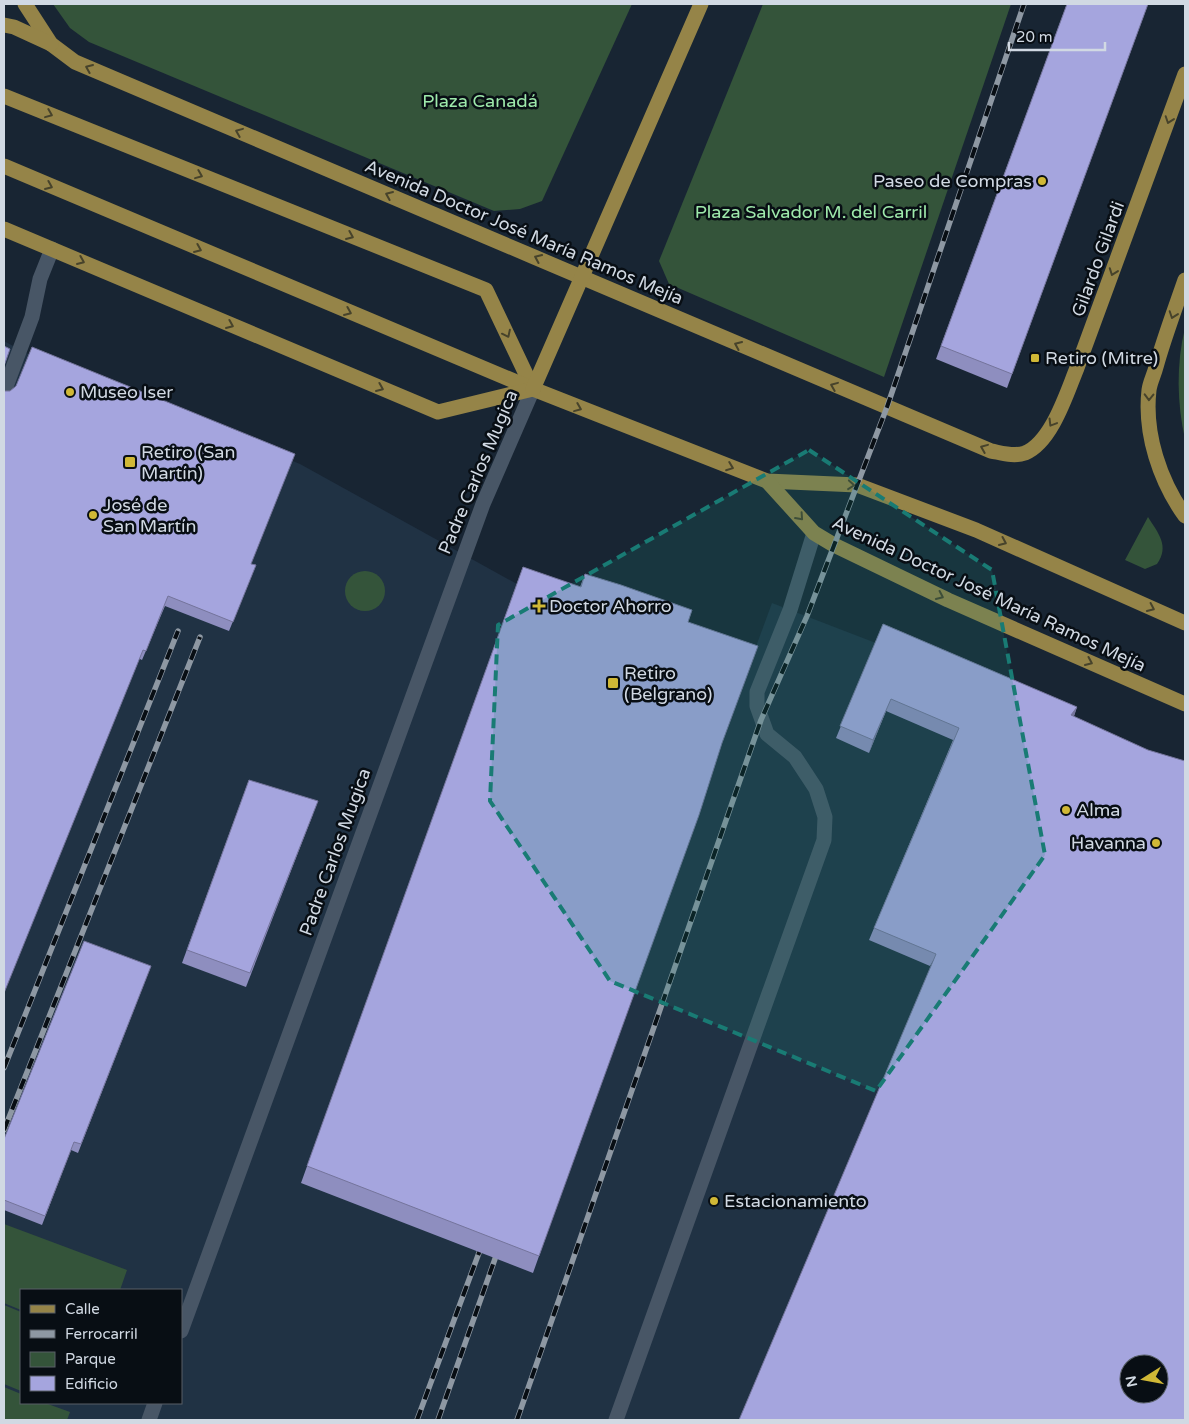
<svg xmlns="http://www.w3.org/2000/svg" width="1189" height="1424" font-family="'Varela Round',sans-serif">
<rect width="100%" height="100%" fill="#182533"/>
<path fill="#203244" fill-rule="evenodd" d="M4,341L26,353L300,464L517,584L754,652L772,603L1073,719L1185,1420H4ZM21,1290H181V1403H21ZM1129,1364H1159V1394H1129Z"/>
<g fill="#34543a">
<polygon points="53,4 632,4 542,201 520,209 494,211 89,42 70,28"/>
<polygon points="763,4 1011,4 884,377 669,284 659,261"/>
<path d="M1185,328V439C1177,404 1176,364 1185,328Z"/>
<path d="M1148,517C1158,533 1170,546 1157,564L1145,569L1125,560Z"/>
<circle cx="365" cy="591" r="20"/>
<polygon points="4,1224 127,1270 120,1290 21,1290 21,1310 4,1303"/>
<polygon points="4,1305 21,1312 21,1391 4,1384"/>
<polygon points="4,1387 21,1394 21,1403 45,1403 70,1412 67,1420 4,1420"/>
</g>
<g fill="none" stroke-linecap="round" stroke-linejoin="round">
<g stroke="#485666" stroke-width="15">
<polyline points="4,392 32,317 40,279 52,249"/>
<polyline points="181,1331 483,504 533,389"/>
<polyline points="149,1420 155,1403"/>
<polyline points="616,1420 824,840 825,817 816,789 795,757 767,734 757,706 757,692 790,610 814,533"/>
</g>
<g stroke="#958448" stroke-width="15">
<path d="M25,4L51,44L75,62C381,190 685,323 991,451C1002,453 1014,457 1025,453C1052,442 1067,392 1077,368L1185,74"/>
<polyline points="4,25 14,27 51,44"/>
<polyline points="4,96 486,290 533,389"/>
<polyline points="4,166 533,389 767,481 857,485 976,530 1185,623"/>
<polyline points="4,229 438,412 533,389"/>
<path d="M1185,280C1175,309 1164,338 1156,367C1154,375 1150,382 1149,390C1144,434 1160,481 1185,516"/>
<polyline points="533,389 701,4"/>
<polyline points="767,481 814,533 834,545 948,600 1185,704"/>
</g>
<defs>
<g id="rail">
<polyline points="4,1068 178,631"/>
<polyline points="4,1130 200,637"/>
<polyline points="417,1420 480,1250"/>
<polyline points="438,1420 496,1256"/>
<polyline points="517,1420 761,720 807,616 887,407 1024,4"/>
</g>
</defs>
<use href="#rail" stroke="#8e98a3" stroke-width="5.5"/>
<use href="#rail" stroke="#080e14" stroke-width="4" stroke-dasharray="11" stroke-linecap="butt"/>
</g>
<g fill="#8e8ebf">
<polygon points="1067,4 1148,4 1007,388 936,359"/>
<polygon points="4,391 251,564 256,565 229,631 165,606 142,660 140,659"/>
<polygon points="523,567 580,587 585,574 688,622 721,745 533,1273 301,1183"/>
<polygon points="883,624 1077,707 1074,716 930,966 869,940 874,928 953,740 886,711 869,753 836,738"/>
<polygon points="249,780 313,814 246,987 182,963"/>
<polygon points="151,966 78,1153 71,1150 42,1225 4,1210 4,1139"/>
</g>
<g fill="#74749b">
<polygon points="891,699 886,711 869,753 873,740"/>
<polygon points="1077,707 1073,719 1071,715"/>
</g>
<g fill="#a5a5de" stroke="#74749b" fill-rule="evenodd">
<polygon points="1067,4 1148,4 1012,374 941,346"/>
<polygon points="4,346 10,349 4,366"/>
<polygon points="32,347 295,454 251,564 256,565 233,622 168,596 146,651 143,650 4,993 4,391 10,391 16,386"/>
<polygon points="523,567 581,587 585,574 621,585 692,610 688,622 758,646 722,743 699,815 539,1256 307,1166"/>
<path d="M883,624L1077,707L1071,715L1148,750L1185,761V1420H739L936,954L874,928L959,728L891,699L873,740L840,726ZM1129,1364H1159V1394H1129Z"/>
<polygon points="249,780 318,801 250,973 187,950"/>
<polygon points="84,941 151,966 81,1144 74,1142 45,1216 4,1200 4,1139"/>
</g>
<defs><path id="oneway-chevron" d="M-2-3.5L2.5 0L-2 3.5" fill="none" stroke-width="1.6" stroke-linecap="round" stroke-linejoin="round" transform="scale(1.25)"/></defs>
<g stroke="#47432b">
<use href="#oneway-chevron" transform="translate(89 68) rotate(-157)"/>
<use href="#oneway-chevron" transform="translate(49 114) rotate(22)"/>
<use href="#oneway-chevron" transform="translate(1169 120) rotate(109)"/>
<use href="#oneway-chevron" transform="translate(239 132) rotate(-158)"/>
<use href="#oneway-chevron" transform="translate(199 175) rotate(22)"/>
<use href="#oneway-chevron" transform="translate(49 186) rotate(23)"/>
<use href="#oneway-chevron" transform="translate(389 195) rotate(-157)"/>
<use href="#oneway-chevron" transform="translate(350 236) rotate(23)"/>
<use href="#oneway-chevron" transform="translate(198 249) rotate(23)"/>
<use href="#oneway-chevron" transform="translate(538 258) rotate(-156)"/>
<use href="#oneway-chevron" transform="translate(81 261) rotate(23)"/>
<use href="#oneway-chevron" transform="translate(1113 272) rotate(110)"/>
<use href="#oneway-chevron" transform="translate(348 312) rotate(23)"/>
<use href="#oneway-chevron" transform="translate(1173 315) rotate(109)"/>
<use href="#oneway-chevron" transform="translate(230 325) rotate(23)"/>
<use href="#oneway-chevron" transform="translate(507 334) rotate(64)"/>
<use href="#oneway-chevron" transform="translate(738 345) rotate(-156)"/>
<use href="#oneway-chevron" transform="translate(834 386) rotate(-158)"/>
<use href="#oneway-chevron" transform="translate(380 388) rotate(23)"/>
<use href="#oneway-chevron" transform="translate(1149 397) rotate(91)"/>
<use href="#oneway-chevron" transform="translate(578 408) rotate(22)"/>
<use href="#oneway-chevron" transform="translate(1052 423) rotate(121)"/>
<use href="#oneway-chevron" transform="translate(984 448) rotate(-158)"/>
<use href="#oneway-chevron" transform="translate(730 467) rotate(21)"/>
<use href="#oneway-chevron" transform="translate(851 485) rotate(5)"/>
<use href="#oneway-chevron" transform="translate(800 517) rotate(48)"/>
<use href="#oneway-chevron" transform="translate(1003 542) rotate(24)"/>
<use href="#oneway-chevron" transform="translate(940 596) rotate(25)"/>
<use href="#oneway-chevron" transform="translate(1151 608) rotate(25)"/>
<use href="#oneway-chevron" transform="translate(1089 662) rotate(24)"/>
</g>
<path fill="#197b74" fill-opacity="0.2" stroke="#197b74" stroke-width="4" stroke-dasharray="10 6" stroke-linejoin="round" d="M809,450L992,570L1045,855L876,1091L610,981L490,801L498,625Z"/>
<g fill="#d0b836" stroke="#080e14" stroke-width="2">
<circle cx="1042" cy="181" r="5"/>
<rect x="1030" y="353" width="10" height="10" rx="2.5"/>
<circle cx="70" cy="392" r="5"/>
<rect x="124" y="456" width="12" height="12" rx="2.5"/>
<circle cx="93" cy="515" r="5"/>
<path d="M536.5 598.5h5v5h5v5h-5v5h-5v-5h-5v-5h5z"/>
<rect x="607" y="677" width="12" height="12" rx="2.5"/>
<circle cx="1066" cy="810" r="5"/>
<circle cx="1156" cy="843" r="5"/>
<circle cx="714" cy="1201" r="5"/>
</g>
<g text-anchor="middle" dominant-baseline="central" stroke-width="5" stroke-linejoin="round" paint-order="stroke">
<g font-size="18" fill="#9ee9ab" stroke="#080e14">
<text x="480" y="101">Plaza Canadá</text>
<text x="811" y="212">Plaza Salvador M. del Carril</text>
</g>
<g font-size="18" fill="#d1d9e3" stroke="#080e14" text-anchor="start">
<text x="1032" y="181" text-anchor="end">Paseo de Compras</text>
<text x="1045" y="358">Retiro (Mitre)</text>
<text x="80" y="392">Museo Iser</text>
<text x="141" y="452">Retiro (San<tspan x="141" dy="21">Martín)</tspan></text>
<text x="103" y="505">José de<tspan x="103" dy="21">San Martín</tspan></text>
<text x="549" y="606">Doctor Ahorro</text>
<text x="624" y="673">Retiro<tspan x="624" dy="21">(Belgrano)</tspan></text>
<text x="1076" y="810">Alma</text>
<text x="1146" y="843" text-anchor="end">Havanna</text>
<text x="724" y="1201">Estacionamiento</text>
</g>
<g font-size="18" fill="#d1d9e3" stroke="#080e14">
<text transform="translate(524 232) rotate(23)">Avenida Doctor José María Ramos Mejía</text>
<text transform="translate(1098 259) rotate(-70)">Gilardo Gilardi</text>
<text transform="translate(478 472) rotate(-67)">Padre Carlos Mugica</text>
<text transform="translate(989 594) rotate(25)">Avenida Doctor José María Ramos Mejía</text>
<text transform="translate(335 852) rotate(-70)">Padre Carlos Mugica</text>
</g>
</g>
<rect width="1189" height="1424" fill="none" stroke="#d1d9e3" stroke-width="10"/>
<rect x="20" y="1289" width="162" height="115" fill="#080e14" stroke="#585f67"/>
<rect x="30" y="1305" width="25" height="8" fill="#958448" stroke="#585f67"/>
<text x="65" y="1314" font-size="15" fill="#d1d9e3">Calle</text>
<rect x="30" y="1330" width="25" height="8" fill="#8e98a3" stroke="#585f67"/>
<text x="65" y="1339" font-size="15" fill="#d1d9e3">Ferrocarril</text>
<rect x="30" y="1352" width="25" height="15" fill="#34543a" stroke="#585f67"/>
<text x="65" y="1364" font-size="15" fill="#d1d9e3">Parque</text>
<rect x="30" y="1376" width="25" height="15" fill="#a5a5de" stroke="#585f67"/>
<text x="65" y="1389" font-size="15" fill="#d1d9e3">Edificio</text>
<g transform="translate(1144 1379) rotate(259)"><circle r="24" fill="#080e14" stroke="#585f67"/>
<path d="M0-4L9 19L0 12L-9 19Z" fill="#d0b836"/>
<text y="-8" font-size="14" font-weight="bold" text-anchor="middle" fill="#d1d9e3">N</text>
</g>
<path d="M1009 42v8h96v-8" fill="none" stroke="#d1d9e3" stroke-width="2.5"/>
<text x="1016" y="42" font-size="15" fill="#d1d9e3" stroke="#080e14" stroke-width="4" paint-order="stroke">20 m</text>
</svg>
